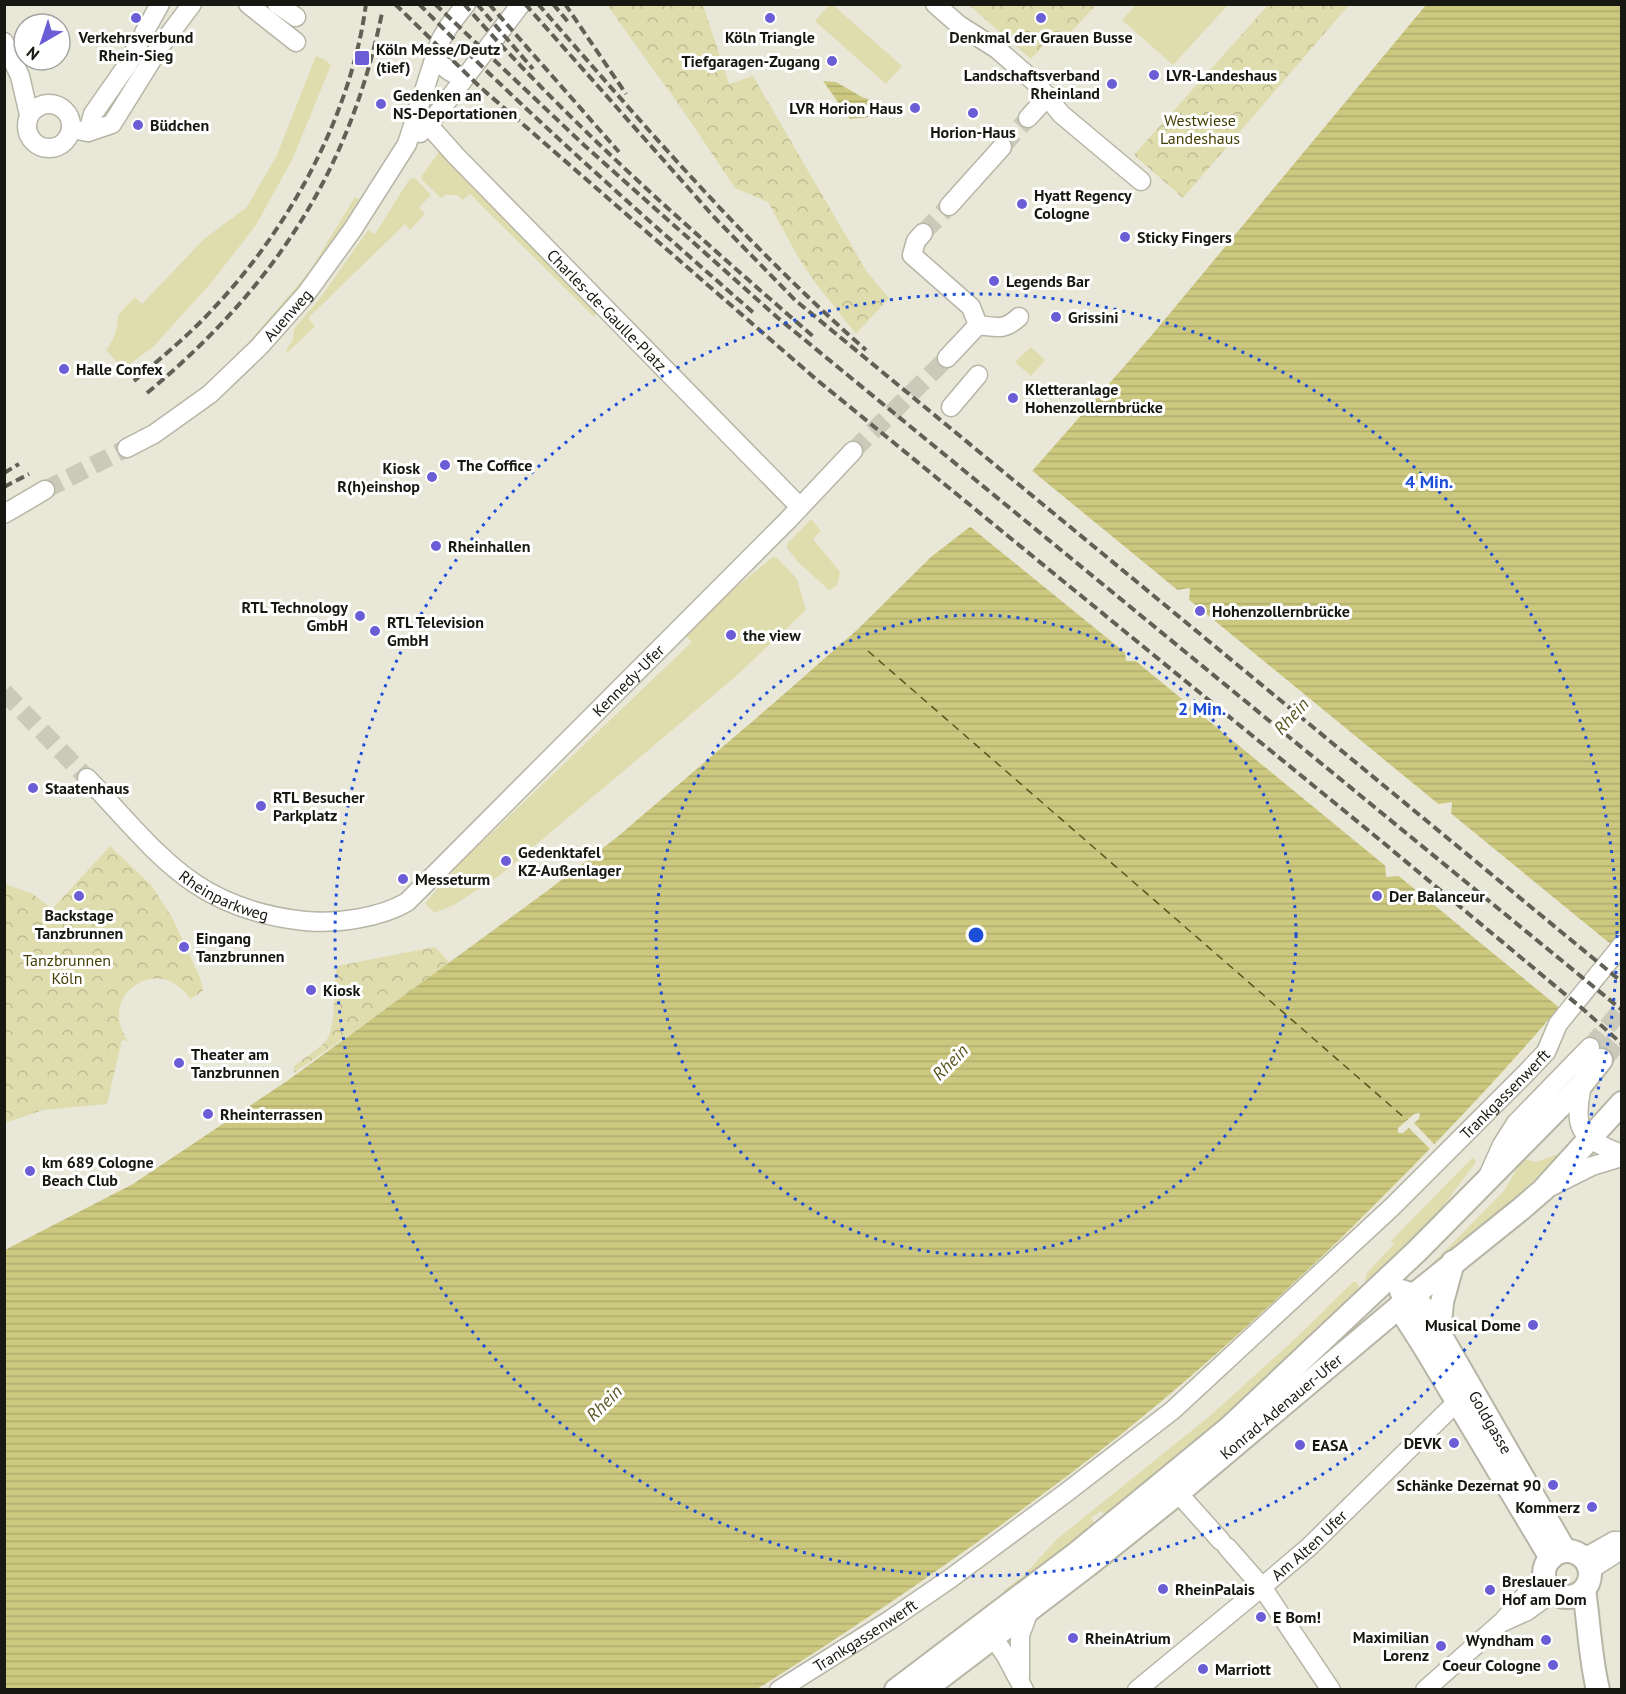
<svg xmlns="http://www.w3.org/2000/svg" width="1626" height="1694" font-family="'PT Sans',sans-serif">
<defs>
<pattern id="forest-crowns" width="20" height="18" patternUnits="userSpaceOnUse" patternTransform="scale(1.5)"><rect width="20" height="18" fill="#dfdcad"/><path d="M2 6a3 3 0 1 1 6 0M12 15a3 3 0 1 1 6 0" fill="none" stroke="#bfbc94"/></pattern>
<pattern id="water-rules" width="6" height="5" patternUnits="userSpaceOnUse" patternTransform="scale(1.5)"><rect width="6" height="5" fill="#cdc87f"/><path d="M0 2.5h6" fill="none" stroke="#afab6d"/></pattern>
</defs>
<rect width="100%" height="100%" fill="#e9e8d8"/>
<g fill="#dfdcad">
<polygon points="829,5 833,5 902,66 886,84 815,21"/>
<polygon points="1136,5 1136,4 1228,5 1173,65 1122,20"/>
<path d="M316,56L324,59L331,65L293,158L256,225L211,283L153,347L123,369L106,350C115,339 117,329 118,315L135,297L142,304L204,239L247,207L277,155Z"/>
<polygon points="439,152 597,313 594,317 470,194 463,200 457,195 446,195 441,198 422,180 421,177"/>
<polygon points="413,178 416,179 431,195 419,207 425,214 410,230 405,224 308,318 315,326 288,352 286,350 293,340 294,329 321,297 368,230 375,234 409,180"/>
<polygon points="355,197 359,199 310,278 244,352 242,350 309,272"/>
<polygon points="1031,347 1045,360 1031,376 1015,362"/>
<polygon points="811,519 821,531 813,539 840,572 837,586 829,590 798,562 787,548 787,544"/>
<polygon points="773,557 777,558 797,579 806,610 734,678 500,875 454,905 434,913 425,903 462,861 692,642 686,636 729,593"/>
<polygon points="1561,1153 1547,1168 1503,1209 1428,1273 1425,1271 1503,1192 1523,1159 1536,1162"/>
<polygon points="1473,1157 1476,1162 1423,1233 1367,1288 1365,1279 1367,1273 1394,1244 1391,1241"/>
<polygon points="1354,1281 1358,1284 1359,1290 1272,1379 1106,1516 1101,1511 1091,1518 1098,1528 1010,1592 1003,1591 1022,1577 1057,1539 1211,1415 1297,1337"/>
</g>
<g fill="url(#forest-crowns)">
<polygon points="607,5 703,5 729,84 753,76 867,272 889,298 856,334 814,281 798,257 768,202 735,188 684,112"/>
<polygon points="969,5 1096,5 1070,33 1067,31 1056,32 1031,59"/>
<polygon points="1268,5 1349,5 1183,198 1134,155"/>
<path d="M110,846L151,885L172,917L200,978L203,991L190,999C161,952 95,994 128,1041L122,1040L107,1104L43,1110L8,1122L5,1121V884L33,894L52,909Z"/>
<path d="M435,947L449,962L396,1002L294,1073V1066C304,1058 316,1051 325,1042C337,1029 333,985 337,966Z"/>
</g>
<g fill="url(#water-rules)" fill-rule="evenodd">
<path d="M1426,5H1621V930C1593,964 1566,1000 1537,1033C1473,1106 1405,1175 1336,1243C1266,1310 1194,1376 1119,1436C1003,1527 882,1611 757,1689L5,1690V1250L133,1184L287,1081L547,891L616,838L775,702L858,629L931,557L1011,495L1151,336ZM1190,588L1189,600L1136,661H1126L1125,652L1177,590ZM1452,802L1451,814L1399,876L1386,877L1385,865L1439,804Z"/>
<polygon points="823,81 836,82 862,97 892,108 898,114 850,119"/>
</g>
<g fill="#e9e8d8">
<polygon points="1030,469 1180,592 1128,653 1128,655 968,525 1009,493"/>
<polygon points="1187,598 1442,807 1388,868 1132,658 1134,658"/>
<polygon points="1448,811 1613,946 1561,1009 1395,873"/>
<polygon points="1420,1113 1419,1119 1414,1123 1435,1145 1431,1150 1409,1128 1403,1133 1398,1133 1398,1128 1414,1114"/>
</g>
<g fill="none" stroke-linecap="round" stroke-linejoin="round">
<polyline stroke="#5a551f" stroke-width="1.5" stroke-dasharray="8 6" stroke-linecap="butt" points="868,651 1407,1120"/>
<g stroke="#cac9ba" stroke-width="18" stroke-dasharray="18 9" stroke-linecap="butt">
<polyline points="1002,147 1028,118"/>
<polyline points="923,233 949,206"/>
<polyline points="853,451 947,358"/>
<polyline points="45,490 127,448"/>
<polyline points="4,692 87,778"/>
<polyline points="1590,1047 1622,1009"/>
</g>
<polyline stroke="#cac9ba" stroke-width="22" stroke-dasharray="22 11" stroke-linecap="butt" points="1601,1060 1622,1035"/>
<defs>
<g id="minor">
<polyline points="248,4 296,42"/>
<polyline points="277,4 296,17"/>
<polyline points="935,4 959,25 997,49 1036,83 1061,114 1141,181"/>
<polyline points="144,33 160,4"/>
<polyline points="4,42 20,76 29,115"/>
<polyline points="162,44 192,4"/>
<path d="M435,56C442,67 452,75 465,77"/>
<circle cx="49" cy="126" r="22"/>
<path id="s1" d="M416,111L456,156L800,507"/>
<polyline points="1028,118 1048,96"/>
<polyline points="71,129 88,132 112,124 158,50"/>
<polyline points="88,132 93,114 128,64 140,40"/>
<polyline points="420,133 441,109 521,4"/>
<polyline points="949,206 1002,147"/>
<polyline points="923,233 916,241 912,255 971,307 978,325"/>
<path d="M978,325C997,327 1004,331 1019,317"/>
<polyline points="947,358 978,325"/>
<polyline points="951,407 978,375"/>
<path id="s2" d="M127,448L154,434L210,394L259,347L306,294L353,229L407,144L440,41L449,26L466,4"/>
<polyline points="4,514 45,490"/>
<path id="s3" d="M87,778C159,854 193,909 305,921C336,924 380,918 407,902L788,520L853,451"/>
<path d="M1582,1084C1574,1129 1577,1137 1622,1154"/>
<polyline points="1489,1174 1502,1145 1516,1123 1590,1047"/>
<polyline points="1550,1187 1592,1166 1622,1157"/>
<polyline points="1178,1493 1221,1541"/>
<polyline points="1227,1547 1262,1587 1331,1690"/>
<polyline points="1584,1558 1614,1541 1622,1541"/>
<polyline points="1590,1570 1618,1552 1622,1545"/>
<polyline points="1505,1621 1527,1611 1553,1592"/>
<polyline points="986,1627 1006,1656 1024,1690"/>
<polyline points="1020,1677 1020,1635 1030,1608"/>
<path id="s4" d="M779,1690L890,1620L951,1578L1067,1492L1173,1410L1392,1207L1527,1072L1546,1052L1558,1024L1622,945"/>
<path id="s5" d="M1137,1690L1262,1587L1309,1547L1465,1394"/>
<polyline points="1425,1690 1503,1621 1528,1592 1545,1578"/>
</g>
<g id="major">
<path id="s6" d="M1401,1291L1413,1295L1430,1317L1565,1551"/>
<polyline points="1399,1307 1424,1346 1551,1558"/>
<polyline points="1439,1334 1442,1302 1453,1262"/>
<circle cx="1567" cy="1574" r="23"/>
<path d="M1584,1590C1589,1623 1590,1657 1598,1690"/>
<polyline points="896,1690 1077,1553 1229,1428 1417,1251 1582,1084 1601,1060"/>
<path id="s7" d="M924,1690L1088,1565L1178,1493L1399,1307L1521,1209L1543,1190L1622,1103"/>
</g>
</defs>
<use href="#minor" stroke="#b6b5a6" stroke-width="21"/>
<use href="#major" stroke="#b6b5a6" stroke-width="26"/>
<use href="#minor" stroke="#fff" stroke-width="18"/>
<use href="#major" stroke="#fff" stroke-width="22"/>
<g stroke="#616057" stroke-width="4" stroke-dasharray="9 4.5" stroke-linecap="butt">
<polyline points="395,4 480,87 817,380 1380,840 1584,1010 1622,1044"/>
<path d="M419,4C526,113 641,214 756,315"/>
<polyline points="435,4 585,146 778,318 1622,1010"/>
<path d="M464,4C571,126 693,232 815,338"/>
<polyline points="477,4 533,69"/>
<polyline points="489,4 619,152"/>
<polyline points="525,4 714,217 795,300 1622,982"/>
<path d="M538,4C643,124 746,245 866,350"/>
<polyline points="553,4 569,23"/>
<polyline points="565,4 626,94"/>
<path d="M134,381C161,358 188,336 212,310C289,229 351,116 366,4"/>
<path d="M147,393C272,289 349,174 382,13"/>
<polyline points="4,473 19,464"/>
<polyline points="4,487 29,474"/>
</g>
</g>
<g fill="none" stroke="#1d4ed8" stroke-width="3" stroke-dasharray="3 6">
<circle cx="976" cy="935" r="320"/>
<circle cx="976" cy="935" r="641"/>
</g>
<g fill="#6b5dd6" stroke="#fff" stroke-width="2">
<circle cx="136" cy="18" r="6"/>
<circle cx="770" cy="18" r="6"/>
<circle cx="1041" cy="18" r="6"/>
<rect x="354" y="50" width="16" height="16" rx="3"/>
<circle cx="832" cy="61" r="6"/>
<circle cx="1154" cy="75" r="6"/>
<circle cx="1112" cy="84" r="6"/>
<circle cx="381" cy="104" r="6"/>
<circle cx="915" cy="108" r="6"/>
<circle cx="973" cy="113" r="6"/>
<circle cx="138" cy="125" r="6"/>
<circle cx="1022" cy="204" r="6"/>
<circle cx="1125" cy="237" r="6"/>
<circle cx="994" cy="281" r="6"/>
<circle cx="1056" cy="317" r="6"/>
<circle cx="64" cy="369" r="6"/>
<circle cx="1013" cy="398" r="6"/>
<circle cx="445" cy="465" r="6"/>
<circle cx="432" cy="477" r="6"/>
<circle cx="436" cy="546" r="6"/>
<circle cx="1200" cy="611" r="6"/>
<circle cx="360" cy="616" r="6"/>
<circle cx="375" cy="631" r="6"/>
<circle cx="731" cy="635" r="6"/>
<circle cx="33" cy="788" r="6"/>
<circle cx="261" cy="806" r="6"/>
<circle cx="506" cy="861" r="6"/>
<circle cx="403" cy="879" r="6"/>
<circle cx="79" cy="896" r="6"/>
<circle cx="1377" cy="896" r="6"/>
<circle cx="184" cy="947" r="6"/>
<circle cx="311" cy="990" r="6"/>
<circle cx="179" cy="1063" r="6"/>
<circle cx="208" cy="1114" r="6"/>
<circle cx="30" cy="1171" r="6"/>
<circle cx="1533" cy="1325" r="6"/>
<circle cx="1454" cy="1443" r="6"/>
<circle cx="1300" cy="1445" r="6"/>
<circle cx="1553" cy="1485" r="6"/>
<circle cx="1592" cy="1507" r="6"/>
<circle cx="1163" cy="1589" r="6"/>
<circle cx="1490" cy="1590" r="6"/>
<circle cx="1261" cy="1617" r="6"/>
<circle cx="1073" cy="1638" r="6"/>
<circle cx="1546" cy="1640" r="6"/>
<circle cx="1441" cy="1646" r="6"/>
<circle cx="1553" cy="1665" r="6"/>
<circle cx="1203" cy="1669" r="6"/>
</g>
<g text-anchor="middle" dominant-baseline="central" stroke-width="6" stroke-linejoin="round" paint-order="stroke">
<g font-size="16" font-weight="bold" fill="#181812" stroke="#fff" text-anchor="start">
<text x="136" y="37" text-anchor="middle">Verkehrsverbund<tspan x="136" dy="18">Rhein-Sieg</tspan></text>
<text x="770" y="37" text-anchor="middle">Köln Triangle</text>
<text x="1041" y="37" text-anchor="middle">Denkmal der Grauen Busse</text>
<text x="376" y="49">Köln Messe/Deutz<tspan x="376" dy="18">(tief)</tspan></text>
<text x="820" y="61" text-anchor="end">Tiefgaragen-Zugang</text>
<text x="1100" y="75" text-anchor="end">Landschaftsverband<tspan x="1100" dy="18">Rheinland</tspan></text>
<text x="1166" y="75">LVR-Landeshaus</text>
<text x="393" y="95">Gedenken an<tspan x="393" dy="18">NS-Deportationen</tspan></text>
<text x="903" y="108" text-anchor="end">LVR Horion Haus</text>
<text x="150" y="125">Büdchen</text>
<text x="973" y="132" text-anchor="middle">Horion-Haus</text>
<text x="1034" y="195">Hyatt Regency<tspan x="1034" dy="18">Cologne</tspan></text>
<text x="1137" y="237">Sticky Fingers</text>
<text x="1006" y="281">Legends Bar</text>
<text x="1068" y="317">Grissini</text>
<text x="76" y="369">Halle Confex</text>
<text x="1025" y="389">Kletteranlage<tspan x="1025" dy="18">Hohenzollernbrücke</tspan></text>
<text x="457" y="465">The Coffice</text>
<text x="420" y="468" text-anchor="end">Kiosk<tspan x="420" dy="18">R(h)einshop</tspan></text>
<text x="448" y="546">Rheinhallen</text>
<text x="348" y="607" text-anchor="end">RTL Technology<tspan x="348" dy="18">GmbH</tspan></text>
<text x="1212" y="611">Hohenzollernbrücke</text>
<text x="387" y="622">RTL Television<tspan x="387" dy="18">GmbH</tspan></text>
<text x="743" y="635">the view</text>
<text x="45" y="788">Staatenhaus</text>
<text x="273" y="797">RTL Besucher<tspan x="273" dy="18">Parkplatz</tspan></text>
<text x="518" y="852">Gedenktafel<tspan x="518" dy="18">KZ-Außenlager</tspan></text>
<text x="415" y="879">Messeturm</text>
<text x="1389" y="896">Der Balanceur</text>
<text x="79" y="915" text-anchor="middle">Backstage<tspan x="79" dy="18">Tanzbrunnen</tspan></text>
<text x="196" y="938">Eingang<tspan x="196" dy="18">Tanzbrunnen</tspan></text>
<text x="323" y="990">Kiosk</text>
<text x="191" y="1054">Theater am<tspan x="191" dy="18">Tanzbrunnen</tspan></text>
<text x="220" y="1114">Rheinterrassen</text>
<text x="42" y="1162">km 689 Cologne<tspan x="42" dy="18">Beach Club</tspan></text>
<text x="1521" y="1325" text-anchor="end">Musical Dome</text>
<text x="1442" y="1443" text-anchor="end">DEVK</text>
<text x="1312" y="1445">EASA</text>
<text x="1541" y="1485" text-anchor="end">Schänke Dezernat 90</text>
<text x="1580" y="1507" text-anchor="end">Kommerz</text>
<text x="1502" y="1581">Breslauer<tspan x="1502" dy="18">Hof am Dom</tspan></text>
<text x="1175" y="1589">RheinPalais</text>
<text x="1273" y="1617">E Bom!</text>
<text x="1429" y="1637" text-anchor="end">Maximilian<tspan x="1429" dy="18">Lorenz</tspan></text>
<text x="1085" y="1638">RheinAtrium</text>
<text x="1534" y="1640" text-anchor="end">Wyndham</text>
<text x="1541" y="1665" text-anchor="end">Coeur Cologne</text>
<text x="1215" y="1669">Marriott</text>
</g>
<g font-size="16" fill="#433e02" stroke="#fff">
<text x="1200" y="120">Westwiese<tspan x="1200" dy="18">Landeshaus</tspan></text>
<text x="67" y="960">Tanzbrunnen<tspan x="67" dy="18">Köln</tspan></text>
</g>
<g font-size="16" fill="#181812" stroke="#fff">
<text stroke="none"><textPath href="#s1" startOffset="276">Charles-de-Gaulle-Platz</textPath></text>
<text stroke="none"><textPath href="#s2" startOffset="210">Auenweg</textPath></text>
<text stroke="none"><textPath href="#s3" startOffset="687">Kennedy-Ufer</textPath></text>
<text stroke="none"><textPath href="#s3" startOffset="183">Rheinparkweg</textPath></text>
<text stroke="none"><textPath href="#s4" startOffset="942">Trankgassenwerft</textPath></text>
<text stroke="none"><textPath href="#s7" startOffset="456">Konrad-Adenauer-Ufer</textPath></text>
<text stroke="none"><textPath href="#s6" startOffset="162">Goldgasse</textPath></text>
<text stroke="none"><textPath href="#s5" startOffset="225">Am Alten Ufer</textPath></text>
<text stroke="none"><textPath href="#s4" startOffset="102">Trankgassenwerft</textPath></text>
</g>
<g font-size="18" font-style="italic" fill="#5a551f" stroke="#fff">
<text transform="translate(1291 716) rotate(-48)">Rhein</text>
<text transform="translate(950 1062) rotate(-45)">Rhein</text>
<text transform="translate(604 1403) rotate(-45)">Rhein</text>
</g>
</g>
<circle cx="976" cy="935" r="9" fill="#1d4ed8" stroke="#fff" stroke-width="3"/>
<g font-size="18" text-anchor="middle" font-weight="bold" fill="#1d4ed8" stroke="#fff" stroke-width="6" stroke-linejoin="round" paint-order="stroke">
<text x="1429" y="488">4 Min.</text>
<text x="1202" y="715">2 Min.</text>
</g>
<rect width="1626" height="1694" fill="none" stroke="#181812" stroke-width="12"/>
<g transform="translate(42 42) rotate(219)"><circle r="28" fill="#ffffff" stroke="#a3a3a0" stroke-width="1.5"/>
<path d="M0-4.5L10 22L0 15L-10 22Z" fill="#6b5dd6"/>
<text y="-9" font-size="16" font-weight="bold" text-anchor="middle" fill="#181812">N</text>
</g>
</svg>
